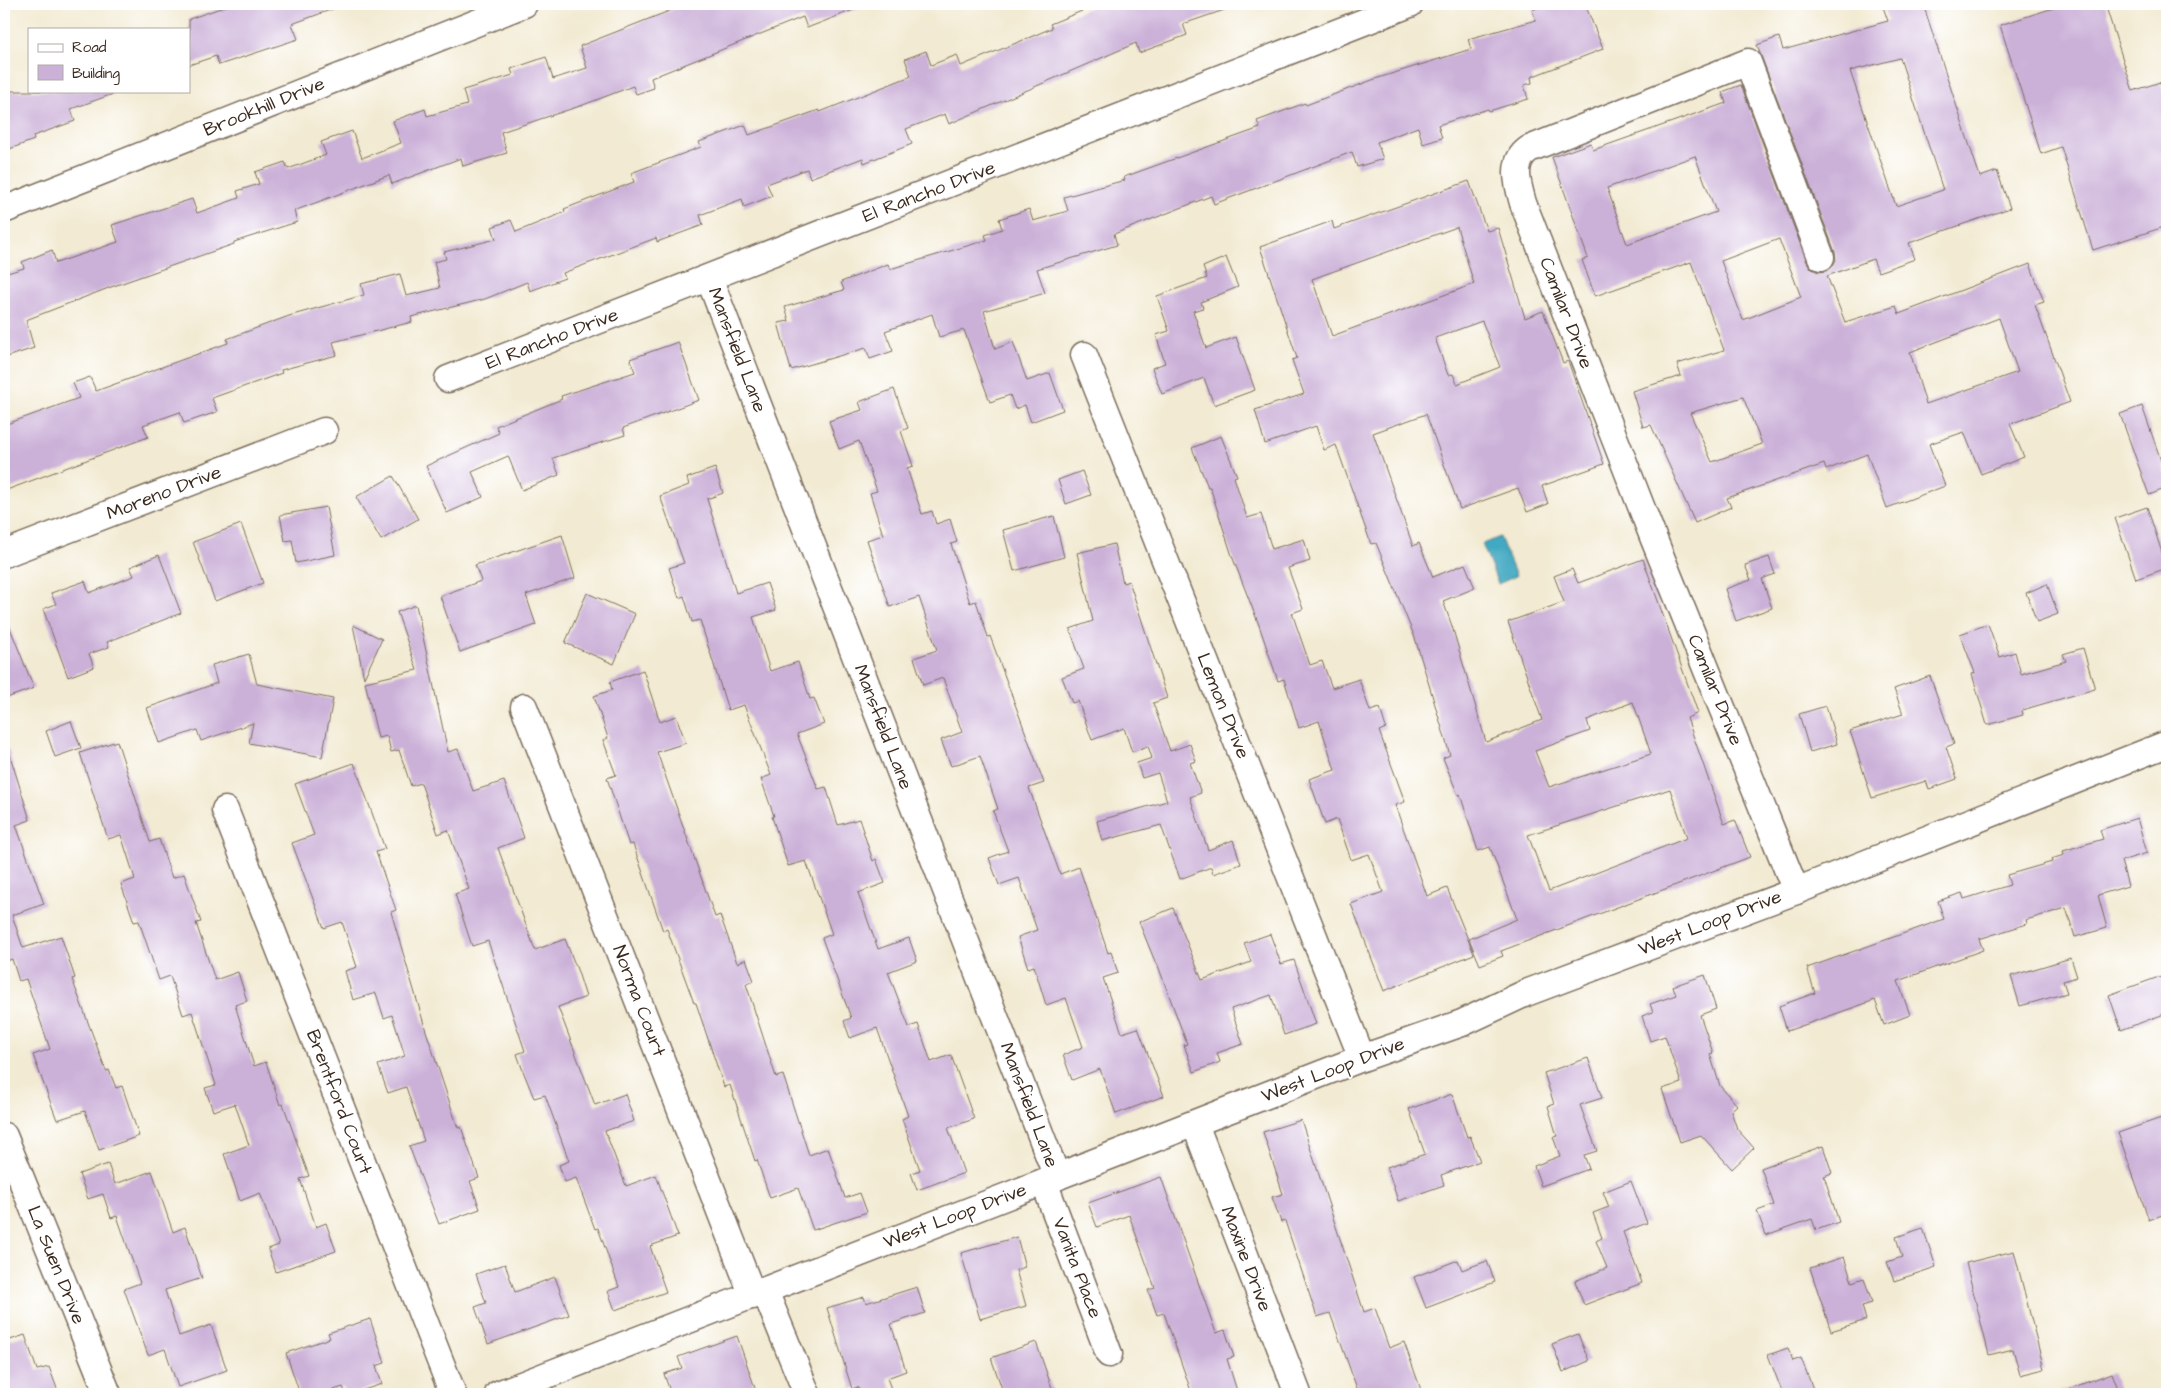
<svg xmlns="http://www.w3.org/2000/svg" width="2171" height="1398" font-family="'Architects Daughter',sans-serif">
<rect width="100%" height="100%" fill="#fff"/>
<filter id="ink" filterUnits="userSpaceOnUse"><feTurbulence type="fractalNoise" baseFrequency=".02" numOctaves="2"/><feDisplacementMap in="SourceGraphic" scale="10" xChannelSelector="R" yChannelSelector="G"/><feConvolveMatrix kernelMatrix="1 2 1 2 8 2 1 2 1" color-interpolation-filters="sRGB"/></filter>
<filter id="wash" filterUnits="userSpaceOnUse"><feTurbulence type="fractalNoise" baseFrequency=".0096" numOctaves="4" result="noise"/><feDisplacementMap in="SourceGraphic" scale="20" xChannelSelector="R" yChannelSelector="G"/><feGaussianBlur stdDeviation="1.12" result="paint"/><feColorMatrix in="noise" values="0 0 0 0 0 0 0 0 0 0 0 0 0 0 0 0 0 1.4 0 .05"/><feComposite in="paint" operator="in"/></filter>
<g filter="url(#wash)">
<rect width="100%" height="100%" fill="#f2ead2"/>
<polygon fill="#42a9c2" stroke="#3e6a70" points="1500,537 1516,576 1498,584 1482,544"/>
<g id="blocks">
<g fill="#cbb0d8" fill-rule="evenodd">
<polygon points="232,4 340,4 341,6 292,24 298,39 219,65 216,56 189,65 189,19"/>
<polygon points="687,4 866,5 807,28 803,17 651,78 654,88 636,94 633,86 583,105 501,132 507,153 463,166 461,158 392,184 389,175 294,211 297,222 234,242 234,244 111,287 26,320 34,348 4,358 4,274 24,268 22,262 52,250 56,263 118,242 112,225 192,199 197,213 239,198 237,191 259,184 255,172 285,162 288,169 326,155 321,142 352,131 362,158 401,143 393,121 425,109 427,116 467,105 463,90 513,75 511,69 546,57 553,79 587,68 580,46"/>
<polygon points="1099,4 1232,4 1233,7 1183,24 1187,35 1139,53 1136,43 949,124 945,114 906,129 912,144 864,163 863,158 810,178 807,169 767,184 772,196 744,207 742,199 700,215 703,225 657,242 656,238 563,273 565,278 530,291 527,282 485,299 411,317 412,322 333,342 337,355 281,370 282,373 212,398 217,412 184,423 180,412 143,425 148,437 4,491 4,425 79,398 73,383 90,377 96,391 228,343 227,339 289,316 364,295 361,284 400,274 406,296 440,288 434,262 446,259 444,252 496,239 492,227 511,220 516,232 565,212 564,209 634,182 631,173 701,147 699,142 745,125 749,135 819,110 820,112 911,76 905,59 926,51 931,65 957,55 961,66 1052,28 1050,24"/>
<polygon points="1548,4 1585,4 1603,49 1531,77 1532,83 1524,85 1528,99 1489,111 1488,109 1438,125 1442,138 1423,144 1418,127 1377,142 1383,159 1357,167 1352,152 1214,204 1211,196 1114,234 1117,245 1037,269 1045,293 984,311 995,349 1013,342 1027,381 1050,373 1063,410 1031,422 1025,405 1015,409 1010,395 990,402 964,330 939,337 932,314 885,331 893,351 870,359 866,348 791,370 778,323 789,321 785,307 844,290 841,282 888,264 890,269 987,240 985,235 1002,229 999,219 1029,209 1033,221 1068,211 1064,197 1125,180 1124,177 1260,128 1257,121 1305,103 1306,105 1375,79 1471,49 1468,39 1536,20 1532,10"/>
<path d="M1882,4H1923L1980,177L1997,171L2010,208L1909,243L1915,259L1878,272L1873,259L1827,276L1845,322L1896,306L1899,314L2030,264L2044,302L2035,305L2070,402L2010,424L2024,457L1981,474L1964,432L1929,444L1945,486L1887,508L1867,454L1826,470L1824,464L1727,498L1731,507L1695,523L1651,425L1643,427L1632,391L1681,376L1677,364L1724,350L1691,262L1595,296L1582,260L1588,258L1552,157L1591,143L1593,150L1726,103L1722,92L1741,85L1807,262L1811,268L1818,272L1827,271L1832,267L1836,260L1835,252L1757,45L1779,37L1783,50L1888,21ZM1900,58L1943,190L1896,206L1850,71ZM1695,156L1716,212L1627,244L1607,188ZM1779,239L1801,297L1743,320L1721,261ZM1999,318L2018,372L1926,404L1910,352ZM1743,397L1762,444L1712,462L1690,413Z"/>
<polygon points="2066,4 2105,4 2133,91 2160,82 2167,104 2167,226 2093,250 2061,147 2041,154 2000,25"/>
<polygon points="4,91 113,91 113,94 71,109 75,121 33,136 34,140 4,151"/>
<path d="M1469,181L1487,231L1498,228L1525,318L1543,311L1563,363L1568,361L1604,464L1542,486L1548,504L1527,512L1518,488L1460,509L1426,414L1373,433L1413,546L1419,543L1433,577L1465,564L1475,588L1443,601L1452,626L1486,742L1542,720L1508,622L1564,602L1554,576L1572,569L1578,583L1643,559L1698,713L1687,718L1724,824L1735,820L1750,857L1501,951L1503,956L1480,965L1469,939L1517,919L1490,847L1478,851L1460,794L1458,795L1443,758L1450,755L1415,638L1376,543L1371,544L1336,445L1324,450L1316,426L1265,444L1255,410L1304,394L1292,360L1297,358L1260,247L1332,221L1334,229ZM1457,227L1474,284L1332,336L1312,279ZM1482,321L1500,367L1457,384L1453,374L1448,375L1435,338ZM1633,702L1651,754L1549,787L1535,751L1590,731L1587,720ZM1670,789L1687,838L1549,891L1528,835Z"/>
<polygon points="1226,257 1238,287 1201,302 1203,308 1193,311 1206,348 1236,337 1255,390 1214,405 1204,378 1162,394 1152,368 1165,363 1156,335 1169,331 1157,296 1207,278 1203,267"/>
<polygon points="678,342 699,400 623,428 625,435 553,458 559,475 522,490 508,456 472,472 483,497 447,513 426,466 499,433 496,426 562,399 561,396 635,372 630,359"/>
<polygon points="894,389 908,428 901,431 913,466 907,468 922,514 932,511 936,524 950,519 957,542 951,544 970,603 976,601 988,637 990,636 1044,783 1029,788 1060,874 1079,867 1108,953 1111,952 1118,973 1103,978 1122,1033 1138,1028 1164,1096 1116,1114 1100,1069 1072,1080 1063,1055 1083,1047 1066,998 1046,1005 1034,966 1028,968 1018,937 1037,930 1019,878 999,885 989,858 1008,851 993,811 998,809 980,756 951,766 941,740 962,732 943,678 923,685 914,658 937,650 919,597 890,607 867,540 883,535 870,493 877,491 859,441 839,449 829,421 862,410 859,402"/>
<polygon points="2142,406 2167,478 2167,488 2149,495 2120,414"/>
<polygon points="1221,436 1237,476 1234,477 1247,518 1261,514 1272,549 1304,539 1310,561 1288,568 1303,609 1292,613 1310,665 1322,661 1332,688 1359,679 1370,711 1380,708 1386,728 1379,731 1405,802 1395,805 1427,896 1447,888 1474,954 1384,991 1351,904 1383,892 1369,854 1351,860 1337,819 1325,824 1309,779 1335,770 1319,721 1299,728 1284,679 1278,681 1259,625 1232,556 1210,487 1208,487 1192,448"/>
<polygon points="715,468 723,493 707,499 736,593 767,583 776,610 753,617 770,671 798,662 810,699 814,698 824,724 797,734 818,789 826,787 838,825 859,819 873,861 876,859 885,883 858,893 878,949 909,938 917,961 888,972 909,1027 918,1024 931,1062 951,1055 974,1119 948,1128 964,1173 917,1190 911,1173 920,1170 902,1119 908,1116 877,1028 850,1038 844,1021 851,1018 822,938 832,934 806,861 788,866 772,817 774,816 761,779 771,775 744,705 728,710 700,620 692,622 684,596 679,598 669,568 684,563 660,496 689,485 687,478"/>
<polygon points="1082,471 1091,495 1066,504 1058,480"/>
<polygon points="393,476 418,519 381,540 356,497"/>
<polygon points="326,507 335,555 296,563 292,540 285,541 280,515"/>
<polygon points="2147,507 2167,568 2136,579 2115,518"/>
<polygon points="1054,516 1064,557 1014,571 1003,530"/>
<polygon points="241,524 263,583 215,601 193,542"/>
<polygon points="562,535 575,578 526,595 536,625 460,652 440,596 481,581 475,565"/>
<polygon points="1114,544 1123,583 1129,581 1167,698 1153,703 1170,751 1190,744 1196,761 1190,763 1201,793 1190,797 1208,850 1233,840 1241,864 1213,874 1211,867 1180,879 1161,825 1102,841 1097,821 1167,801 1158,773 1142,778 1137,763 1152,758 1148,746 1132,752 1124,728 1092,740 1078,701 1072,703 1062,677 1084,669 1070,629 1093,621 1077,553"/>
<polygon points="159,555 181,613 107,642 109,647 89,654 94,667 68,677 43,609 56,604 51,593 85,581 89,593 134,576 130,567"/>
<polygon points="1769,557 1775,574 1762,579 1772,608 1736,621 1725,589 1751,580 1745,565"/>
<polygon points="2047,584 2058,614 2037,622 2026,593"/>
<polygon points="587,593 635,614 614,664 565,643"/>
<polygon points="416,605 448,752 458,749 473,791 504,781 524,838 498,848 535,950 565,939 578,972 586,997 558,1007 595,1105 625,1094 634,1121 605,1131 626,1186 656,1175 678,1236 650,1246 666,1292 615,1310 608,1291 619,1287 598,1228 595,1229 576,1178 565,1182 559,1165 569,1161 545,1095 534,1098 523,1071 517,1054 525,1051 488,941 472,946 455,894 469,889 448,830 438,834 421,783 411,786 399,750 391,752 387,736 378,738 365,682 417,670 397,612"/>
<polygon points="4,613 34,688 4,699"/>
<polygon points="1988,624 2000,657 2015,652 2021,674 2066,661 2063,654 2083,648 2095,689 2022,710 2023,715 1987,725 1972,674 1975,673 1960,634"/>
<polygon points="353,625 382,639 364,678"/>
<polygon points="249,654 257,684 333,699 322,757 249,743 253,723 201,741 197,730 159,743 147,708 217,683 212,665"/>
<polygon points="643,670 660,722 676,716 686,743 657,752 715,917 720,915 737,963 746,959 754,981 746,984 776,1077 783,1075 809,1155 828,1148 845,1198 860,1193 867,1212 813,1230 798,1188 770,1198 757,1160 755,1161 730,1085 724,1087 696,1003 694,1003 667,929 663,931 633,844 629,845 607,778 616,775 603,740 608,738 594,696 612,690 610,682"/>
<polygon points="1930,676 1954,744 1946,747 1957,779 1929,789 1926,781 1872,798 1850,731 1903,714 1894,689"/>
<polygon points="1826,706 1837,744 1810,752 1799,714"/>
<polygon points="71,721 81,748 55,757 46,731"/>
<polygon points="117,741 150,842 159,839 172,878 184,874 201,922 196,923 215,980 238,972 247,1001 235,1005 254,1066 266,1062 280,1105 283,1104 309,1176 300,1179 316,1227 326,1223 336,1251 276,1272 268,1249 279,1245 260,1193 240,1201 224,1154 249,1145 235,1104 213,1111 205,1088 216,1085 192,1012 183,1015 170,976 159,980 139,921 134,922 121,884 135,879 121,835 108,839 80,753"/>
<polygon points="4,749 8,749 30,820 16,825 44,904 12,915 23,948 61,936 75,978 72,979 106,1071 109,1070 116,1088 122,1086 139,1136 99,1150 85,1111 57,1120 33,1055 50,1049 26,979 19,981 12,959 4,962"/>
<polygon points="354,763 385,849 376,852 396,910 391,912 426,1031 458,1128 461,1127 479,1178 470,1181 480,1209 439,1224 409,1146 424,1141 406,1087 388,1093 378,1065 405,1056 392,1015 384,1018 376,993 353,1000 345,971 357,967 342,922 324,928 292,843 314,835 295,784"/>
<polygon points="2137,818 2147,853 2121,861 2128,886 2098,895 2107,928 2075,937 2066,908 2026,920 2027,924 1979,939 1983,950 1898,981 1910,1015 1884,1025 1875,1000 1787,1031 1779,1006 1815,993 1807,968 1944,919 1938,901 1962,893 1964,899 2010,885 2007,875 2052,862 2051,859 2064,855 2063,851 2103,839 2100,830"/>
<polygon points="1173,908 1202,980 1251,962 1244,943 1270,934 1281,964 1294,960 1316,1024 1284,1035 1271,995 1231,1009 1243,1044 1217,1053 1220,1062 1194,1072 1184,1045 1187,1044 1157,963 1156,964 1139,922"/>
<polygon points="2071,958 2077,977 2063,981 2067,993 2020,1006 2011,976"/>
<polygon points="2167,974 2167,1013 2121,1030 2109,995"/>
<polygon points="1705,975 1716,1009 1700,1015 1713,1053 1710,1054 1720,1086 1737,1105 1731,1111 1737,1129 1754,1148 1732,1169 1701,1135 1680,1142 1662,1089 1681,1083 1665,1036 1650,1041 1642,1016 1653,1012 1650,1004 1676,995 1673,986"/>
<polygon points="1588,1058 1602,1098 1580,1105 1597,1151 1584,1155 1589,1169 1541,1186 1534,1166 1560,1156 1553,1137 1557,1136 1548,1106 1554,1104 1544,1073"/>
<polygon points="1452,1094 1467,1137 1470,1136 1480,1161 1441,1175 1444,1185 1398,1201 1387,1167 1425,1154 1409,1109"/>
<polygon points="2167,1116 2167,1213 2149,1220 2118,1133"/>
<polygon points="1301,1120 1364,1312 1375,1308 1389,1348 1404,1342 1421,1390 1410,1394 1359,1394 1330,1313 1317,1317 1285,1221 1281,1222 1272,1197 1283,1194 1263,1132"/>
<polygon points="1823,1146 1832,1173 1824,1176 1839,1222 1816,1230 1812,1219 1766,1235 1757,1211 1774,1205 1761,1168"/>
<polygon points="108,1164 115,1184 152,1171 173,1232 185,1227 202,1278 165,1290 179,1336 211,1325 227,1370 178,1387 165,1349 148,1355 124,1289 140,1283 117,1216 111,1218 103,1194 88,1199 79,1174"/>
<polygon points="1161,1177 1216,1333 1225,1330 1234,1357 1227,1359 1238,1394 1192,1394 1164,1313 1157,1315 1148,1290 1155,1288 1129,1215 1097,1227 1088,1203"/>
<polygon points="1631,1181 1647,1223 1623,1232 1642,1283 1584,1305 1575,1281 1607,1268 1596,1241 1602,1238 1593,1213 1609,1207 1603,1192"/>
<polygon points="1923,1228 1936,1267 1894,1281 1887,1262 1902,1257 1896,1237"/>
<polygon points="1017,1237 1025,1267 1016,1270 1026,1306 980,1319 961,1253"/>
<polygon points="2014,1251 2044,1369 2020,1375 2013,1349 1989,1355 1966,1263"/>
<polygon points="1844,1257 1852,1282 1864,1278 1872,1303 1862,1306 1866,1320 1831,1331 1810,1268"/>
<polygon points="1458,1260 1462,1270 1487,1261 1495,1282 1426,1308 1414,1277"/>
<polygon points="505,1264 515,1292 555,1277 569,1315 488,1344 475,1307 486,1303 476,1274"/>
<polygon points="917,1287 925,1313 891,1324 906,1371 887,1378 893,1394 860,1394 858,1387 852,1389 827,1308 864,1297 866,1303"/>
<polygon points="370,1319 385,1363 376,1366 382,1384 351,1394 346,1394 343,1387 321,1394 300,1394 286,1353 330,1338 328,1333"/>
<polygon points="1578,1334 1589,1361 1563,1372 1552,1344"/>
<polygon points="25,1335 37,1370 49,1367 59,1394 4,1394 4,1342"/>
<polygon points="737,1336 757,1394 671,1394 664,1374 682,1368 678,1357"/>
<polygon points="1036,1342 1054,1394 1004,1394 991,1358"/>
<polygon points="1788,1348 1793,1361 1801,1358 1815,1394 1783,1394 1768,1355"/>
<polygon points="2112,1373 2120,1394 2061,1394 2060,1392"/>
</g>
</g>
</g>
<g filter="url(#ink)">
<use href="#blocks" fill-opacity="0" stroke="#7b6d5d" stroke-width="1"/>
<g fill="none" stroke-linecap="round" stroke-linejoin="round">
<defs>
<g id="minor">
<polyline points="4,210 524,4"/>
<polyline points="709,278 1057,1177"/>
<polyline points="1084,355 1362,1058"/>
<polyline points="448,379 1410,4"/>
<polyline points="4,554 324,431"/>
<polyline points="524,707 753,1296"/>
<polyline points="225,810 453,1394"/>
<path d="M1796,891L1653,537L1523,203C1518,185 1510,162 1529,149L1748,62L1821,257"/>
<polyline points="1195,1124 1298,1394"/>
<polyline points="4,1136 108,1394"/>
<polyline points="1044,1182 1109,1354"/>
<polyline points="765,1291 807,1394"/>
<polyline points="498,1394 1362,1058 1462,1023 1526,993 1796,891 2167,744"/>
</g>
</defs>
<use href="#minor" stroke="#7b6d5d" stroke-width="29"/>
<use href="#minor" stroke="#fff" stroke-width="26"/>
</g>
</g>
<g text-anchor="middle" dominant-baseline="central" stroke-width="4" stroke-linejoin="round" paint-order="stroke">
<g font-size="19" fill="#3b2a1e" stroke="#fff">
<text transform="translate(264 107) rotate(-22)">Brookhill Drive</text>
<text transform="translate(929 192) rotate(-21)">El Rancho Drive</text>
<text transform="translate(1566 313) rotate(69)">Camilar Drive</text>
<text transform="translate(552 339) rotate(-21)">El Rancho Drive</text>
<text transform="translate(737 350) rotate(69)">Mansfield Lane</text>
<text transform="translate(164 493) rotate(-21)">Moreno Drive</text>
<text transform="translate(1715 690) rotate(68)">Camilar Drive</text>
<text transform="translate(1223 706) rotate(68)">Lemon Drive</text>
<text transform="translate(883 727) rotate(69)">Mansfield Lane</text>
<text transform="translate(1710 923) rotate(-21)">West Loop Drive</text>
<text transform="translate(639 1001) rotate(69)">Norma Court</text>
<text transform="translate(1333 1070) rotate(-21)">West Loop Drive</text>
<text transform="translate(339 1102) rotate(69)">Brentford Court</text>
<text transform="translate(1029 1105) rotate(69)">Mansfield Lane</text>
<text transform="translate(955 1216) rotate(-21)">West Loop Drive</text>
<text transform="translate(1246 1259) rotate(69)">Maxine Drive</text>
<text transform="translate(56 1265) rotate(68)">La Suen Drive</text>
<text transform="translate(1077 1268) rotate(69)">Vanita Place</text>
</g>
</g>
<rect width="2171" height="1398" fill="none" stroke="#fff" stroke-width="20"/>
<rect x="28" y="28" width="162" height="65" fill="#ffffff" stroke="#b1aaa5"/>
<rect x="38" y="44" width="25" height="8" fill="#ffffff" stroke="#b1aaa5"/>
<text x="72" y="52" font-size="15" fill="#3b2a1e">Road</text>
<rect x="38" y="65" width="25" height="15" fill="#cbb0d8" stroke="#b1aaa5"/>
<text x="72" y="78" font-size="15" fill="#3b2a1e">Building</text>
</svg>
